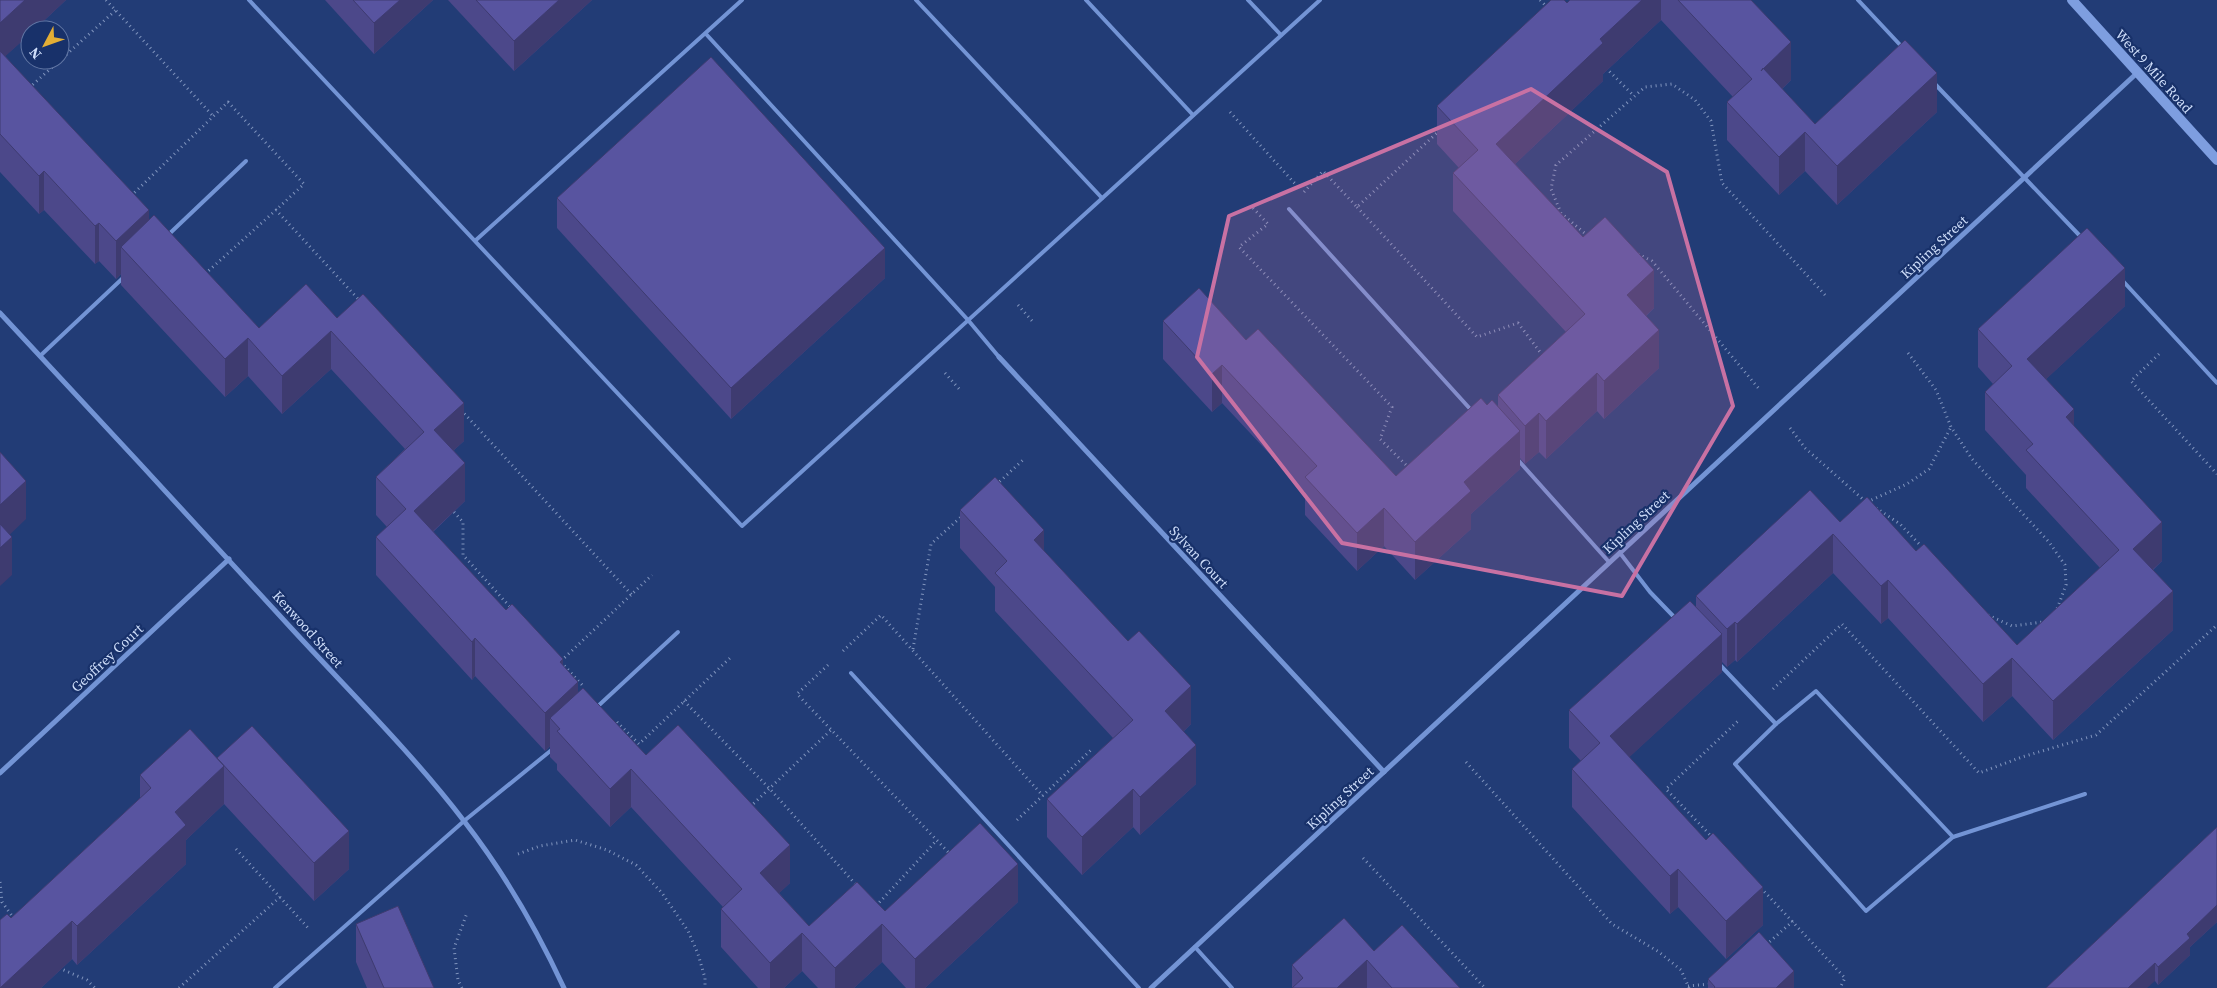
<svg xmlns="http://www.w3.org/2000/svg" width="2217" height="988" font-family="'Source Serif 4',serif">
<rect width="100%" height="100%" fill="#223c76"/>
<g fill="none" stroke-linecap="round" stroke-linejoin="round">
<g stroke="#8195be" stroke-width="3" stroke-dasharray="1 4" stroke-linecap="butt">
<polyline points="106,0 213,116"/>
<polyline points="1540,0 1548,8"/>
<polyline points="1606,68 1634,96"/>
<polyline points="29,88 116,10"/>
<polyline points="1230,112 1298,187"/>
<polyline points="1304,192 1323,171 1357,207 1439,131"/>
<polyline points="131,196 228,102 304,184 276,210"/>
<polyline points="1357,207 1477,337 1518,323 1543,356"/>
<polyline points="1253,208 1268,224 1239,247 1392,407 1380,439 1408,467"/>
<polyline points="1588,236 1561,213 1551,189 1556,165 1645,87 1672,84 1695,100 1711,121 1722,183 1826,296"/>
<polyline points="1638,254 1652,261 1760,390"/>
<polyline points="205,274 276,210 360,301"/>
<polyline points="1018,305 1034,323"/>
<polyline points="1908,353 1936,390 1951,427 1972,459 2049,542 2065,565 2066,585 2057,609"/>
<polyline points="2159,354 2131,381 2217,474"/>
<polyline points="945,373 961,391"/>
<polyline points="461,410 632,595"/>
<polyline points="1790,428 1805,448 1866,502"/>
<polyline points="996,485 1024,459"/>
<polyline points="1867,502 1907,484 1929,469 1951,427"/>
<polyline points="1876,508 1900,524 1924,549"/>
<polyline points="454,512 463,522 463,555 511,608"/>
<polyline points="1988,615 2012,626 2043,622"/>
<polyline points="913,649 931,544 962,516"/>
<polyline points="843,651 881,615 1043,796"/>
<polyline points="561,661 652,575"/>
<polyline points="561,662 584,687"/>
<polyline points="828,665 797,694 950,854"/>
<polyline points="1773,689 1842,624 1979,773 2022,757 2096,735 2217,625"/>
<polyline points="684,701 770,789 858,887"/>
<polyline points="617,722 639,744 730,658"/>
<polyline points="1466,762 1612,924 1659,952 1681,970 1689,988"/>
<polyline points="750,807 831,730"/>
<polyline points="1017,820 1092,749"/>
<polyline points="1713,838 1666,789 1739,720"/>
<polyline points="236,849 309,929"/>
<polyline points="518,854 540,846 575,840 607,850 636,865 662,893 688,931 698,954 705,978 705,988"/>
<polyline points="1363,858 1485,988"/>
<polyline points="0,882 2,902 15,920"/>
<polyline points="1761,888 1845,978 1840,988"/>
<polyline points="876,906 937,840"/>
<polyline points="1766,945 1793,921"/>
<polyline points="59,968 87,980 95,988"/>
<polyline points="1688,986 1710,984"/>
<polyline points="179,988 280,897"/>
<polyline points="462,988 458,980 454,948 467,913"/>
</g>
<g stroke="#7394d5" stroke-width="4">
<polyline points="249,0 742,526 1320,0"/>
<polyline points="916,0 1102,198"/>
<polyline points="1086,0 1193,115"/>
<polyline points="1248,0 1281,35"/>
<polyline points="1858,0 1903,48"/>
<polyline points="706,34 968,320 999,357"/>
<polyline points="1934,83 2081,237"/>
<polyline points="1289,209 1472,411"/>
<polyline points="167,236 246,161"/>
<polyline points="476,240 742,0"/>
<polyline points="2122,280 2217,383"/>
<polyline points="40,356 124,277"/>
<polyline points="1518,460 1609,562"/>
<polyline points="1620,553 1650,592 1677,620"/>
<polyline points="1720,665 1776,724 1816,691 1953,837 2085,794"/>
<polyline points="851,673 1139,988"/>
<polyline points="597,707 678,632"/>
<polyline points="1776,724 1735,764 1866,911 1953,837"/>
<polyline points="1195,947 1232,988"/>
<polyline points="275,988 464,821 554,748"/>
</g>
<g stroke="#7394d5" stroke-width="5">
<path d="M0,313C98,418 195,523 292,629C350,692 412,753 464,821C503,871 537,930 564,988"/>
<polyline points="999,357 1384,772"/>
<polyline points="0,773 229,559"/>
<polyline points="1151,988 2137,73"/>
</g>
<polyline stroke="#7e9ee0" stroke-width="10" points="2072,0 2217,160"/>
</g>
<g fill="#4c488a">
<polygon points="0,0 66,0 34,30 30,30 30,34 5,56 149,220 259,328 337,318 464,441 454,450 465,501 433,532 506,610 563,666 578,692 646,755 790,883 779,893 809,926 885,911 1018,902 925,988 906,988 882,962 854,988 818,988 802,971 784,988 758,988 721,947 721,909 723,907 631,807 610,827 557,770 557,764 550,757 550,746 545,751 475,676 472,680 376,575 376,537 387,527 376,515 376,477 405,449 331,369 282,414 248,376 225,397 121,285 121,274 116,279 99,261 95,264 44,210 39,214 0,172"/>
<polygon points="325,0 433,0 374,54"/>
<polygon points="448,0 592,0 514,71"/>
<polygon points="1570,0 1751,0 1791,80 1782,89 1815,124 1937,112 1837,205 1805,171 1779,195 1727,140 1727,102 1733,97 1661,20 1603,74 1603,81 1515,164 1583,237 1654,308 1646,316 1659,368 1604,419 1597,411 1546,459 1539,452 1525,464 1520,458 1520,469 1471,514 1471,529 1415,580 1384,546 1357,571 1305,515 1305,492 1222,403 1212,412 1163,359 1163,321 1246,340 1396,476 1487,405 1498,407 1498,395 1566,332 1453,211 1453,173 1459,168 1437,144 1437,106"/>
<polygon points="557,198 885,278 731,419 557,228"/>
<polygon points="2125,306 2046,379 2074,426 2162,561 2153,570 2173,630 2053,740 2012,696 1983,722 1888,618 1881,624 1833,573 1737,662 1735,660 1727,667 1722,662 1722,672 1629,757 1763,925 1726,959 1678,907 1670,914 1572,807 1572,769 1581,761 1569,748 1569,710 1696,607 1696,596 1840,522 1916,551 2017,645 2100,568 2026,488 2026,475 1985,430 1985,392 1993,384 1978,367 1978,329"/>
<polygon points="960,510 1044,551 1191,724 1183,732 1196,784 1140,835 1133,827 1082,875 1047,837 1047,799 1113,738 995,611 995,587 960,548"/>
<polygon points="217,759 349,869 314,901 224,804 186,840 186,864 77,965 72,959 41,988 0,988 11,918 140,798 140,775"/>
<polygon points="2217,827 2217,922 2190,947 2190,955 2158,985 2155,981 2046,988"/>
<polygon points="356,924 434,988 367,988 356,962"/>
<polygon points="1374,951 1460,988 1292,988 1292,965"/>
<polygon points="1708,979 1794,988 1708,988"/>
</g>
<g fill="#3e3b70">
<polygon points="25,0 66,0 34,30 30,30 30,34 0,61 0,23"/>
<polygon points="400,0 433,0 374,54 374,23"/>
<polygon points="559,0 592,0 514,71 514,41"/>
<polygon points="1642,0 1661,0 1661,20 1603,74 1603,81 1496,182 1496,144 1600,39"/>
<polygon points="1791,42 1791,80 1761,109 1761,71"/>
<polygon points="1937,73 1937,112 1837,205 1837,166"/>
<polygon points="1805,132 1805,171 1779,195 1779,157"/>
<polygon points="44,171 44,210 39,214 39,176"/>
<polygon points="149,210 149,248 121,247 121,274 116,279 116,241"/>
<polygon points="99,223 99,261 95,264 95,226"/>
<polygon points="885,248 885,278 731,419 731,388"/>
<polygon points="2125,268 2125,306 2027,397 2027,359"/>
<polygon points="1654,270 1654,308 1627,333 1627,295"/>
<polygon points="1659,330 1659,368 1604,419 1604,381"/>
<polygon points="331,331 331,369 282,414 282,376"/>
<polygon points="248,338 248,376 225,397 225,359"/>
<polygon points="1222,365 1222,403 1212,412 1212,374"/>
<polygon points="1597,373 1597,411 1546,459 1546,421"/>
<polygon points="464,403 464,441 434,468 434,430"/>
<polygon points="2074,409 2074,448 2066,417"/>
<polygon points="1539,413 1539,452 1525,464 1525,426"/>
<polygon points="1520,431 1520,469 1471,514 1471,529 1415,580 1415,542 1464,482"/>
<polygon points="465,463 465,501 414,549 414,511"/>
<polygon points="26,481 26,519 0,544 0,505"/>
<polygon points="1384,508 1384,546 1357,571 1357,533"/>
<polygon points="2162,522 2162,561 2133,587 2133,549"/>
<polygon points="1044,530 1044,568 1034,540"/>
<polygon points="1833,534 1833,573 1737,662 1737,624"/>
<polygon points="12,537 12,575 0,586 0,548"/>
<polygon points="1888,580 1888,618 1881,624 1881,586"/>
<polygon points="2173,591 2173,630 2053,740 2053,701"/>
<polygon points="1735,622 1735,660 1727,667 1727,629"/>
<polygon points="1722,634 1722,672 1610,775 1610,736"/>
<polygon points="475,638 475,676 472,680 472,642"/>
<polygon points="2012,658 2012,696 1983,722 1983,684"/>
<polygon points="563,659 563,696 578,682 578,720 560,729 550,718 550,746 545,751 545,713 560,662"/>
<polygon points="1191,686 1191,724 1165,750 1165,711"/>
<polygon points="1196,745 1196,784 1140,835 1140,797"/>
<polygon points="224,766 224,804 186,840 186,864 77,965 77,926 175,812"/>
<polygon points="631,769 631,807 610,827 610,789"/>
<polygon points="1133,789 1133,827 1082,875 1082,837"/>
<polygon points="349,831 349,869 314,901 314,863"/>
<polygon points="790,845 790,883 760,911 760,873"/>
<polygon points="1018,864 1018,902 925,988 915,988 915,959"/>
<polygon points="1678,869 1678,907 1670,914 1670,876"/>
<polygon points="1763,887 1763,925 1726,959 1726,921"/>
<polygon points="2217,905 2217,922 2190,947 2190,955 2158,985 2158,967 2187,934"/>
<polygon points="72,921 72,959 41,988 0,988"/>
<polygon points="882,924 882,962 854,988 835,988 835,968"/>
<polygon points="802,933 802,971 784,988 770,988 770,963"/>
<polygon points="1367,960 1367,988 1337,988"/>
<polygon points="2155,963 2155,981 2147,988 2128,988"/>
<polygon points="1794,971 1794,988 1776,988"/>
</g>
<g fill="#5854a0" stroke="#3e3b70">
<polygon points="0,0 25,0 0,23"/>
<polygon points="353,0 400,0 374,23"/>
<polygon points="476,0 559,0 514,41"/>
<polygon points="1551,0 1564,0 1567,3 1570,0 1642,0 1600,39 1603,43 1496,144 1583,237 1605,217 1654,270 1627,295 1659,330 1604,381 1597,373 1546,421 1539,413 1525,426 1498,395 1585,314 1453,173 1478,150 1437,106"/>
<polygon points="1678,0 1751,0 1791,42 1761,71 1763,68 1815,124 1905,40 1937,73 1837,166 1805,132 1779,157 1727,102 1752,79"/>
<polygon points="0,51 149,210 116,241 99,223 95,226 44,171 39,176 0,134"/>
<polygon points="711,57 885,248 731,388 557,198"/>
<polygon points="154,215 259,328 306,284 337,318 363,294 464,403 434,430 465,463 414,511 506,610 512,604 563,659 560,662 578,682 545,713 475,638 472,642 376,537 406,509 376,477 424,432 331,331 282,376 248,338 225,359 121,247"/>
<polygon points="2087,228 2125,268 2027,359 2074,409 2066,417 2162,522 2133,549 2173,591 2053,701 2012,658 1983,684 1888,580 1881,586 1833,534 1737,624 1735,622 1727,629 1696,596 1810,490 1840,522 1867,497 1916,551 1924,544 2017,645 2119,550 2026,450 2033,444 1985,392 2012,366 1978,329"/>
<polygon points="1199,288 1246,340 1258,329 1396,476 1481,398 1487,405 1492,400 1520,431 1464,482 1471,491 1415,542 1384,508 1357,533 1305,477 1317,466 1222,365 1212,374 1163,321"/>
<polygon points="0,452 26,481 0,505"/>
<polygon points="995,477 1044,530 1034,540 1128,641 1139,631 1191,686 1165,711 1196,745 1140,797 1133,789 1082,837 1047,799 1133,720 995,573 1007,561 960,510"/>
<polygon points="0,524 12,537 0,548"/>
<polygon points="1690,601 1722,634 1610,736 1706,840 1713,833 1763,887 1726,921 1678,869 1670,876 1572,769 1600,743 1569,710"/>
<polygon points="583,688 646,755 678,725 790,845 760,873 809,926 857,882 885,911 980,823 1018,864 915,959 882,924 835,968 802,933 770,963 721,909 742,889 631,769 610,789 557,731 560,729 550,718"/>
<polygon points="252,726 349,831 314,863 217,758"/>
<polygon points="190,729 224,766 175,812 186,825 77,926 72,921 0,988 0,920 7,914 11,918 151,788 140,775"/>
<polygon points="2217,827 2217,905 2187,934 2190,938 2158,967 2155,963 2128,988 2046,988"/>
<polygon points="398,906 434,988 384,988 356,924"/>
<polygon points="1344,918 1374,951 1402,925 1460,988 1392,988 1367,960 1337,988 1292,988 1303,978 1292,965"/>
<polygon points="1759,932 1794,971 1776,988 1714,988 1715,987 1708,979"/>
</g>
<path fill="#c871a3" fill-opacity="0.2" stroke="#c871a3" stroke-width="4" stroke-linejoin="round" d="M1531,89L1667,172L1733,406L1622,596L1342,543L1197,357L1229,216Z"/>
<g text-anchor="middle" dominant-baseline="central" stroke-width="4.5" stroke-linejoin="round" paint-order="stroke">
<g font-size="14" fill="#cfdefa" stroke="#18316a">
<text transform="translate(2154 71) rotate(48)">West 9 Mile Road</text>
<text transform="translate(1934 247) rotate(-43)">Kipling Street</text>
<text transform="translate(1636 522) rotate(-43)">Kipling Street</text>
<text transform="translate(1199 557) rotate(47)">Sylvan Court</text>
<text transform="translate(308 629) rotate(48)">Kenwood Street</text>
<text transform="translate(107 658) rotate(-43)">Geoffrey Court</text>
<text transform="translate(1340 798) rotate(-43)">Kipling Street</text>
</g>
</g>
<g transform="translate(45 45) rotate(229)"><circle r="24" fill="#18316a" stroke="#6176a4"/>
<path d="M0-4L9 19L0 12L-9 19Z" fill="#e3ae35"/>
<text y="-8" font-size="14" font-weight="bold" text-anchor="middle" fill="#cfdefa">N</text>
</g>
</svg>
